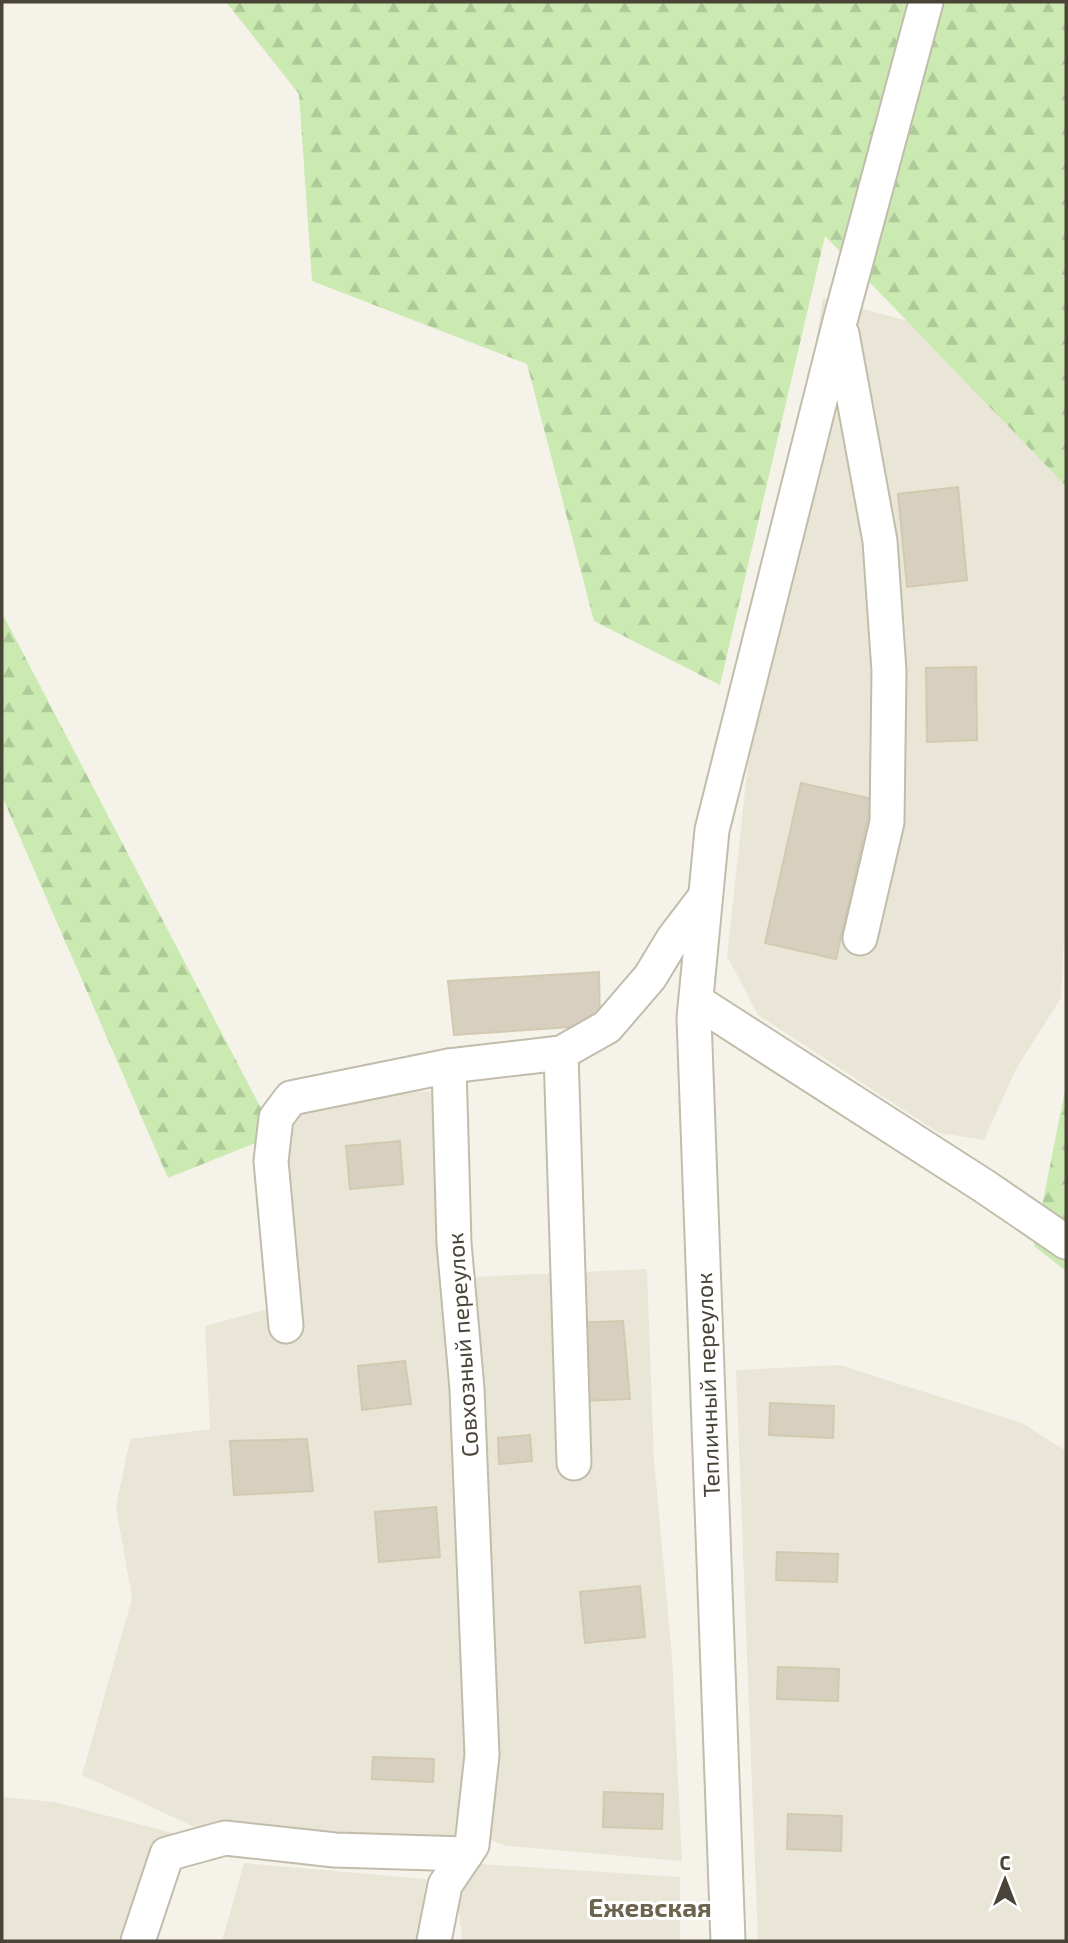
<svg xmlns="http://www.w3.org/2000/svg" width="1068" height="1943" font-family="'Exo 2',sans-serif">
<defs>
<pattern id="forest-firs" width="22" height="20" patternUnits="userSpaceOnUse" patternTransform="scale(1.75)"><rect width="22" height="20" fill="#caeab1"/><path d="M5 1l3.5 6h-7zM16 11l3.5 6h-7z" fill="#afca99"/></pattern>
</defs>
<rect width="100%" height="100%" fill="#f5f3e9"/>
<g fill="#e9e6d7">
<polygon points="823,298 1066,364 1066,897 1061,998 1016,1069 984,1140 939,1133 758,1015 727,956 747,772"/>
<polygon points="439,1090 444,1318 455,1411 469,1829 433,1844 199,1829 82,1775 132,1598 116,1507 130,1439 210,1429 205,1326 272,1308 276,1337 301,1334 286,1204 284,1130 303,1104"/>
<polygon points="647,1269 654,1459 672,1656 682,1861 507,1846 491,1840 470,1277"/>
<polygon points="840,1365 1022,1423 1066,1451 1066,1941 758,1941 736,1370"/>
<polygon points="2,1797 55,1802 184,1836 154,1941 2,1941"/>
<polygon points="244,1863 426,1879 420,1941 222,1941"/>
<polygon points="465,1863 680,1877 680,1941 462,1941 456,1882"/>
</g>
<g fill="url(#forest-firs)">
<polygon points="226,2 1066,2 1066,486 825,236 720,685 594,621 527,364 312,281 299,94"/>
<polygon points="2,613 275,1135 168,1178 2,796"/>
<polygon points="1066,1085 1066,1271 1034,1246"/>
</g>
<g fill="#d7d0be" stroke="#d2c9b1" stroke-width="2">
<polygon points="958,487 967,580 907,587 898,494"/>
<polygon points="976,667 977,740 927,742 926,668"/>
<polygon points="801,783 872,799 836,959 765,943"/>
<polygon points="599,972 600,1025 454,1035 448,981"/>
<polygon points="400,1141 403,1184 350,1189 346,1146"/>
<polygon points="623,1321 630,1399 579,1401 572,1323"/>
<polygon points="405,1361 411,1404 362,1410 358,1366"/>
<polygon points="770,1403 834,1406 833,1438 769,1435"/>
<polygon points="530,1435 532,1461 499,1464 498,1438"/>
<polygon points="307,1439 313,1491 234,1495 230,1441"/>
<polygon points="436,1507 440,1557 379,1562 375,1512"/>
<polygon points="777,1552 838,1554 837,1582 776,1580"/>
<polygon points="640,1586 645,1637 585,1643 580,1592"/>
<polygon points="778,1667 839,1669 838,1701 777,1699"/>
<polygon points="373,1757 434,1759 433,1782 372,1779"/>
<polygon points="604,1792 663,1794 662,1829 603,1827"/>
<polygon points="788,1814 842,1816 841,1851 787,1849"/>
</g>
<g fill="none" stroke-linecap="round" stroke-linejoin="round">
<defs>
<g id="minor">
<polyline points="842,334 880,541 889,671 887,822 860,938"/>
<polyline points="696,1001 984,1186 1066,1242"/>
<polyline points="561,1053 574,1463"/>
<polyline points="286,1326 271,1161 276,1118 291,1098 449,1066"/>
<polyline points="138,1941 167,1854 225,1838 335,1850 466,1854"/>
<polyline points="434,1941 445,1885 472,1845 482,1755 467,1389 454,1243 449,1066 561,1053 607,1027 650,977 673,939 705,897"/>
<polyline points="728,1941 694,1018 712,830 840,321 926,2"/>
</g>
</defs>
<use href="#minor" stroke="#c1bcab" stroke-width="37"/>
<use href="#minor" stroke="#fff" stroke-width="33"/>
</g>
<g text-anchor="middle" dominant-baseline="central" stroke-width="6" stroke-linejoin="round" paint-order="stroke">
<g font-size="23" fill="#494437" stroke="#fff">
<text transform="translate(462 1345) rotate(-94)">Совхозный переулок</text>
<text transform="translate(707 1385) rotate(-92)">Тепличный переулок</text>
</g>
<g font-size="26" font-weight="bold" fill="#6d644e" stroke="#fff">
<text x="650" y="1906">Ежевская</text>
</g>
</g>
<rect width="1068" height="1943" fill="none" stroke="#494437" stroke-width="7"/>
<g transform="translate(1005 1880)" stroke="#ffffff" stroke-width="5" paint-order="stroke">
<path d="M0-5L12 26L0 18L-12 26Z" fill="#494437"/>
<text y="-10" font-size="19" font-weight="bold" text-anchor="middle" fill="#494437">С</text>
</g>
</svg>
